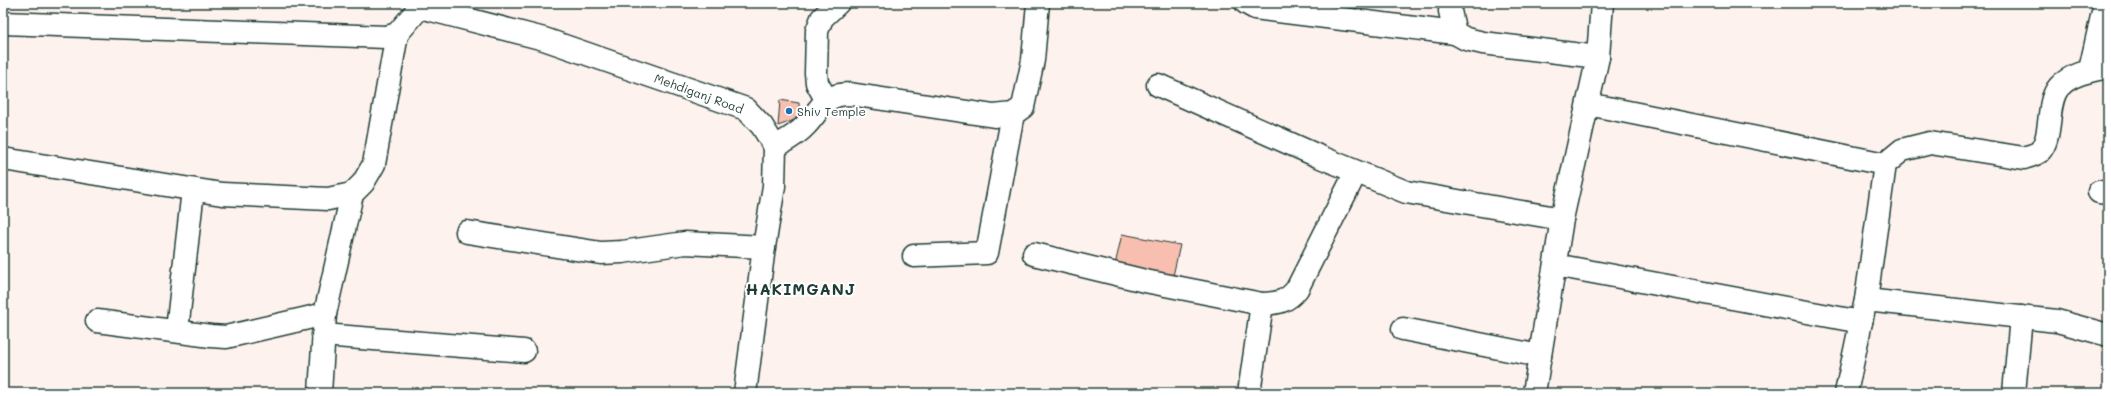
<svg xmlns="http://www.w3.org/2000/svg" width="2111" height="396" font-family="Mali,sans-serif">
<rect width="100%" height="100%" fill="#fef2ef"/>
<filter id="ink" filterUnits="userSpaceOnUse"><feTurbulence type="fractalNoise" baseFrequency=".025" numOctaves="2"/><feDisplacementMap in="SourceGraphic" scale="8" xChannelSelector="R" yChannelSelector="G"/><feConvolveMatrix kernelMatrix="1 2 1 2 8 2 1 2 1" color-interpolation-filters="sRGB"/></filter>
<g filter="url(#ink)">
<g fill="#f8beb0" stroke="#1f3d34">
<polygon points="780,100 799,103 800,118 778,126"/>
<polygon points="1122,234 1180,245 1173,276 1115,265"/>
</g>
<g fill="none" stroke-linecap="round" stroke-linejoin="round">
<defs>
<g id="minor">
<polyline points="416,3 420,7 544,39 746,109 762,126 775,147 774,186 764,247 745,393"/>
<polyline points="1246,3 1255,8 1278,11 1455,33"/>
<polyline points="1451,3 1450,11 1455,33 1466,39 1483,43 1598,57"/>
<polyline points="3,23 386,37 397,34 420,7"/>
<polyline points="2090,70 2105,3"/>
<polyline points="1158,85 1318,156 1406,192 1562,219"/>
<polyline points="826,99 817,83 816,73 817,31 822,18 838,3"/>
<polyline points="1588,104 1885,164"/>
<path d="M775,147C785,141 797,135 805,126C822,109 822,94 850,94L994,116L1013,114L1023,107L1033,60L1038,3"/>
<polyline points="3,159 222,194 328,199 352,194 363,183 374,164 397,34"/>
<polyline points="2099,192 2108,193"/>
<polyline points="467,232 601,253 622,252 685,243 764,247"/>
<path d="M1034,254L1145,281L1262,304C1278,303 1287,302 1297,289L1356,172"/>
<polyline points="914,256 987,253 1013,114"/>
<path d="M1555,265L1861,322L1866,300L1885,164L1902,150L1930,143L2024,158C2029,156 2035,155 2039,152C2054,137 2045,103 2059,87C2070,74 2093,70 2108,67"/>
<polyline points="1866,300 2057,321 2108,335"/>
<polyline points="97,321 211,336 226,337 325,314"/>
<polyline points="1403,329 1540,356"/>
<polyline points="177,330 193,190"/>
<polyline points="323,335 524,351"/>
<polyline points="320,393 325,314 352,194"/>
<polyline points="1249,393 1262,304"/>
<polyline points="1534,393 1562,219 1598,57 1602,3"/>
<polyline points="1846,393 1861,322"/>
<polyline points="2014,393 2021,317"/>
</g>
</defs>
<use href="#minor" stroke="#1f3d34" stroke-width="25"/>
<use href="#minor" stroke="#fff" stroke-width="22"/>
</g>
</g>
<circle fill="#1f6fb2" stroke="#fff" stroke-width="1.5" cx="789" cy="111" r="4"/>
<g text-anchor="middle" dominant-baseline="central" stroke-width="4" stroke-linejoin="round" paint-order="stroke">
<g font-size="12" fill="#1f3d34" stroke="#fff">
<text transform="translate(699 93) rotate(20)">Mehdiganj Road</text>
</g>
<g font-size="12" fill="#1f3d34" stroke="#fff" text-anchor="start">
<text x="797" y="111">Shiv Temple</text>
</g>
<g font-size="16" font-weight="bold" letter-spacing="1" fill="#1f3d34" stroke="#fff">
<text x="801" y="288">HAKIMGANJ</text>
</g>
</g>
<rect width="2111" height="396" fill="none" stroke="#fff" stroke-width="16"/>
<rect x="8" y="8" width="2095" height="380" fill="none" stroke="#1f3d34" stroke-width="1.5" filter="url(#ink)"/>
</svg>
